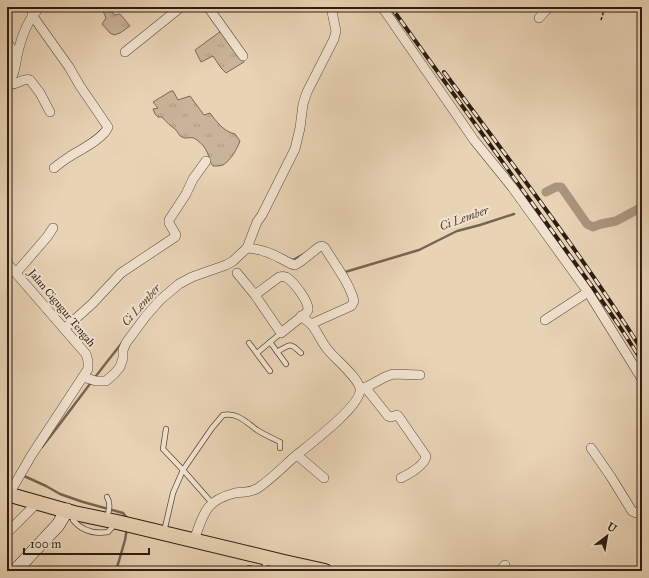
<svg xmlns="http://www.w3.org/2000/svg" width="649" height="578" font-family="'IM FELL Great Primer',serif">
<defs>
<pattern id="grass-tufts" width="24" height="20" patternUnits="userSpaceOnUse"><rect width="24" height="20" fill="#c9b499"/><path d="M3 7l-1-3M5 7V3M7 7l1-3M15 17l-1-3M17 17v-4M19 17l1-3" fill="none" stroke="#ad9a83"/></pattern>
</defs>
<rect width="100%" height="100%" fill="#e9d3b5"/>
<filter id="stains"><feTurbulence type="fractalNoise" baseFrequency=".005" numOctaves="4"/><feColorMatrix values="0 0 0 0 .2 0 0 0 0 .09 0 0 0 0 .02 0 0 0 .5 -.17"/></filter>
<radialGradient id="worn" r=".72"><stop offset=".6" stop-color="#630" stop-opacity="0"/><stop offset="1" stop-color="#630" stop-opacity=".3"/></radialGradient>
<g fill="url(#grass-tufts)" stroke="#7b6855">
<polygon points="98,7 106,7 115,15 120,14 130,26 120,33 114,35 110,33 102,24 106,18 104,13"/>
<polygon points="221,31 242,54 244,62 226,73 221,68 213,56 201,62 195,50"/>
<path d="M171,91H173L178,100L190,96L204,115L210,113C216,121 224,132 235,134L240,141C237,149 231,160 223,165C220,166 216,166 213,166C208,159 210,158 207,152C205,147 201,143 197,140C191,135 187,140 182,137C179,136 178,132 176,130C171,126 166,122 162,117H158L155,114L153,109L158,108L153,102Z"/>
</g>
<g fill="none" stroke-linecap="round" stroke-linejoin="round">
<g stroke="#776552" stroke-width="2.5">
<polyline points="290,259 293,260 304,254"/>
<polyline points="343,271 345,272 419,250 457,231 480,225 514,214"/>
<path d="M42,447C69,413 94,377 122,343"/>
<polyline points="24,475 24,476 46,486 60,494 83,502 123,513 128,519"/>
<polyline points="116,571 125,540 127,528"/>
</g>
<polyline stroke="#a9957d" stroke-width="9" points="546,192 556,187 561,187 564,191 587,224 593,227 601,224 616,221 642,207"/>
<defs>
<g id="service">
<polyline points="270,342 286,364"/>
<polyline points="249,343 270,371"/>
<path d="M277,352C290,344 290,342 301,353"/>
<polyline points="257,353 281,333"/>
<path d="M107,497C111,504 109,510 107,518"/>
<path d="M212,503L183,470L212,428L223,415C237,412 246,422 257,430C265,435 272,438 280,442V448"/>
<path d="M74,514L73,520C82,531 95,534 108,532L116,523"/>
<polyline points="164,532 173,493 183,470 163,449 166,429"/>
<polyline points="249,568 260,571 263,570 267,560"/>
</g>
<g id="minor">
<polyline points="208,7 243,56"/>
<polyline points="382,7 474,140 512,187 588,292 642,379"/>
<path d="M32,15L69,67L80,86L108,127C103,139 80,150 69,157C64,160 59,164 54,168"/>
<polyline points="539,18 549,7"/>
<polyline points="7,42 11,48 16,60"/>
<polyline points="125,52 181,7"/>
<path d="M7,84C16,75 15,63 18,52C22,35 28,19 40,7"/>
<path d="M7,84C16,87 22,77 30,80L40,93L50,112"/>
<path d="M247,248C260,249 269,252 280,258C285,260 289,264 295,265L300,262L319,247L322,246L325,248C335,265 349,282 354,301L352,305L349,307L311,324"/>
<polyline points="7,263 86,354 88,361 88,369 31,456 9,494"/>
<polyline points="16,273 47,237 53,228"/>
<path d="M237,273L255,295L281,333L306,313C307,312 308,311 308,310C309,301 293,281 286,277C283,276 282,276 279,277L255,295"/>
<polyline points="545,320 588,292"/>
<polyline points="64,329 92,304 121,273 175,237 176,235 169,223 169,220 186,194 193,179 206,161"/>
<polyline points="83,377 96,381 106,381 114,374 120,367 123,358 123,350 126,343 146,316 160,300 179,284 192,277 226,265 233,261 247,248 257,222 262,215 295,149 300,128 303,104 307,92 334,39 336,31 331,7"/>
<path d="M365,387L388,416L391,417L397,415L399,417L426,456C425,465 409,474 401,478"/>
<polyline points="361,390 385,377 393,374 420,375"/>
<polyline points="591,448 611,477 632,511 636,513 642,509"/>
<polyline points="297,455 324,478"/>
<polyline points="7,533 38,502"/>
<path d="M194,540C204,514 204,501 235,493C245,491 248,494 258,488C270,480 282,468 293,458C306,447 362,406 360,389C359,378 335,359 328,350C321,342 318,332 311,324C308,321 304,319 301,316"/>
<polyline points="500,571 505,565"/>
</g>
<polyline id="secondary" points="15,571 58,525 67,510"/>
<polyline id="primary" points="7,494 74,513 117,522 284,562 325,571"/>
</defs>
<use href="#service" stroke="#5c4a3a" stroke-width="6"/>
<use href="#minor" stroke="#5c4a3a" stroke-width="10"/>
<use href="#secondary" stroke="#2d1d11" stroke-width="14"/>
<use href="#primary" stroke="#2d1d11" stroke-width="16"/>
<polyline stroke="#2d1d11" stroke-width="1.5" stroke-dasharray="3 2" stroke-linecap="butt" points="601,20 605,7"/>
<use href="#service" stroke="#f1e2cf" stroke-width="4.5"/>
<use href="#minor" stroke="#f1e2cf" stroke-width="9"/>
<use href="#secondary" stroke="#f1e2cf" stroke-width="13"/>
<use href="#primary" stroke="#e9d3b5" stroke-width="14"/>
<defs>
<g id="rail">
<polyline points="391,7 591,285 618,324 642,361"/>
<path d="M444,72C512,163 581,254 642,350"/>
</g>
</defs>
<use href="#rail" stroke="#2d1d11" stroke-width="4"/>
<use href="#rail" stroke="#f1e2cf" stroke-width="2.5" stroke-dasharray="8" stroke-linecap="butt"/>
</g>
<g text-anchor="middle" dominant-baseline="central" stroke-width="4" stroke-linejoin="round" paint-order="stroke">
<g font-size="11" fill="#2d1d11" stroke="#f1e2cf">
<text transform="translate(62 308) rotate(50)">Jalan Cigugur Tengah</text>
</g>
<g font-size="12" font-style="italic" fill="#584737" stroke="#f1e2cf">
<text transform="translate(464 218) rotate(-20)">Ci Lember</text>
<text transform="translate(141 305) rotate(-48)">Ci Lember</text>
</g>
</g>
<rect width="649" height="578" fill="none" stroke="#e9d3b5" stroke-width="24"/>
<rect x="8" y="8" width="633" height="562" fill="none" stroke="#2d1d11" stroke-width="2"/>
<rect x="12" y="12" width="625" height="554" fill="none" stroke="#2d1d11"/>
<g transform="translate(607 536) rotate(31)" stroke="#f1e2cf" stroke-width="3" paint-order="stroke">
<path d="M0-3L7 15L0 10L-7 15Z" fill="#2d1d11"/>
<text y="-6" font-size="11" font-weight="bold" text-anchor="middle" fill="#2d1d11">U</text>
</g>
<path d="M24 548v6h125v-6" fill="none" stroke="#2d1d11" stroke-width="2"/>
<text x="30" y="548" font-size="12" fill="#2d1d11" stroke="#f1e2cf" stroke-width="3" paint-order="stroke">100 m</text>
<rect width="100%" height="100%" filter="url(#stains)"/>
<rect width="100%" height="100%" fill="url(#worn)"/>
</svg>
